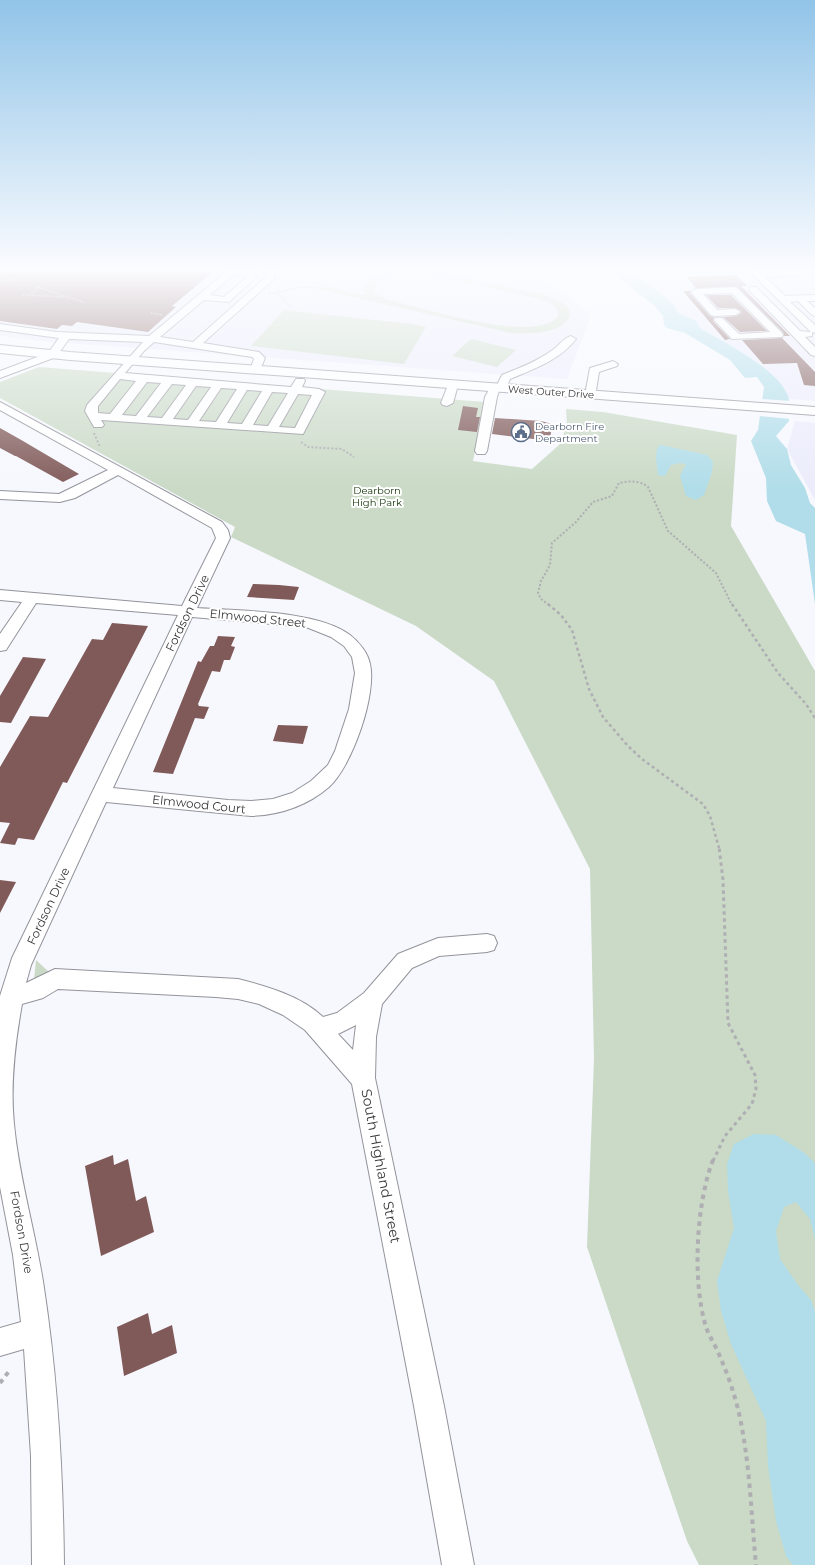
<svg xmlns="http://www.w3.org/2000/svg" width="815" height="1565" font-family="Montserrat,sans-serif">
<rect width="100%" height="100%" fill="#f7f8fe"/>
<g fill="#ebecfb">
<polygon points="0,272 529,272 581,307 589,313 589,321 567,379 52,342 0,336"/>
<polygon points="631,272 815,272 815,401 789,399 678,313"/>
<polygon points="795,421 815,423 815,500 787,449"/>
</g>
<g fill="#cadac6" fill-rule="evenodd">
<path d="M387,272H438L545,295C555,299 571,303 570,316C561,335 528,334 511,333L317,289L323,286L365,295L363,288C367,278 378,275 387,272ZM408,274L430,275L540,299C548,302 559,305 558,316C538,345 423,308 393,301L385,299L375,293L374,287C380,276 396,274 408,274Z"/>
<polygon points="284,310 412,324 426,327 404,364 251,346"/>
<polygon points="471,339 516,350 497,367 452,356"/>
<polygon points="39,367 485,402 473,461 532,469 559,445 567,426 566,409 603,412 737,435 731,526 815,671 815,1565 699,1565 687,1541 587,1247 594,1059 590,869 494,681 416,626 231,537 235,527 0,398 0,382"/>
<polygon points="36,960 49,972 49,974 34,980"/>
</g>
<g fill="#b0dde9">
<path d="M611,272H631L649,284L673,304L678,313L696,321L700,328C725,343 776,368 787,394C791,401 789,413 789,421L776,436L787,449L791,465L805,488L810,503L815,508V604L805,534L776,521L767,501L766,478L751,441L758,430L764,387L757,377L745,378L730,360L685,333L667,328L664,325L663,316L655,306Z"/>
<polygon points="661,445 707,455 713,462 712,472 704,495 696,500 686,496 680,476 686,464 679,463 671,465 665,476 658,475 656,458 657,448"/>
<polygon points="754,1134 776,1135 803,1152 815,1163 815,1239 810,1219 796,1202 784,1207 776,1231 780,1259 798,1285 811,1300 815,1312 815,1565 793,1565 786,1556 776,1521 768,1466 766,1421 731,1344 721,1311 717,1281 734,1228 728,1191 727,1164 734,1144"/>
</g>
<polygon fill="#f7f8fe" points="761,399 791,401 791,419 759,416"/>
<g fill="#805a59">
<polygon points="0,272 213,272 172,306 176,307 148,332 77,322 72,326 62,325 57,329 0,321"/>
<polygon points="736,275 747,286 741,286 790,336 784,336 783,332 737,287 696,288 687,277"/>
<polygon points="683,291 690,291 690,293 710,316 714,317 713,321 730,339 725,340"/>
<polygon points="706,295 731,295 767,331 740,332 723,317 736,316 741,313 741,311 735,308 718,308"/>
<polygon points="782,338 815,372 815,386 804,385 797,363 763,364 742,340"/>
<polygon points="463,406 478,408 476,417 480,417 477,432 458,430"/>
<polygon points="495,418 541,421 552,424 550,441 492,434"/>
<polygon points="0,428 23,441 79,474 63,482 16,456 15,456 0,448"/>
<polygon points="253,584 279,585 299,587 294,600 247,597"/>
<polygon points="112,623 148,626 67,783 63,782 34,840 18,838 15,845 0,843 10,823 0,822 0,767 30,716 48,717 92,639 103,640"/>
<polygon points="218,636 235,637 231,646 235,647 230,660 224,660 220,672 212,671 198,704 199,706 209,707 204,719 195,718 173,774 153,772 198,661 201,662 210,646 214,646"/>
<polygon points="23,657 46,659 11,723 0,722 0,696"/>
<polygon points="278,725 308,726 303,744 273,741"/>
<polygon points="0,880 16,882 0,913"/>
<polygon points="113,1155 114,1165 128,1159 136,1201 146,1196 154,1232 101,1256 85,1166"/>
<polygon points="148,1313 152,1334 172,1325 177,1353 124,1376 117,1327"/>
</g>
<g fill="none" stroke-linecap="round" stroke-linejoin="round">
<defs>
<g id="minor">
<path d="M226,272H253L256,277L229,302L204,300L160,337L193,342L267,276V272H276L274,279L203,343L259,352L265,358L259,372H251L250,370L254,359L252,357L154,342L144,351L125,373L291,387L296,379H304L305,381L302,387L319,389L325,392L303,434L101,420L104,425L102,427H94L85,411L87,405L143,342L69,339L56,357L0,378V371L48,353L59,338L0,330V324L57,332L149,336ZM240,274L247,277L224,297L210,295L232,276ZM120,379L136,381L110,414L98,413V406ZM147,382L161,383L136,416L122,415ZM172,384L186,385L162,418L147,417ZM196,386L211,387L188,420L173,419ZM221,388L237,389L216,422L199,421ZM247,390L262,391L242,424L227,423ZM272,392L288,393L268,426L253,425ZM298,394L312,395L295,428L279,427Z"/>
<polygon points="750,272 806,272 802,275 765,277 785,296 815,295 815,301 807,301 815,308 815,316 812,315 798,301 790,302 815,325 815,333 812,332 812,336 805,337 815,347 815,356 811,355 750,291 750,287 756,287 800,331 811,332"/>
<polygon points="734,287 737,288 782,333 783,335 782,337 732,339 716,322 714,320 716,318 722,318 739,334 770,332 732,293 703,294 717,310 735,309 740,312 735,315 714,316 711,315 691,292 696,289"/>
<path d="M571,336L576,339C560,360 534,369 510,379L505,390L499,391L497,397L487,451L485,454H477L475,451L485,397L491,386L497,385L502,375C519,368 536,362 551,351C558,347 563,338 571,336Z"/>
<polygon points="613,361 618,364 617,366 599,372 595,397 587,397 585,395 590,368"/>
<polygon points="453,382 458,385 453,403 447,406 443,405 441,403 448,385"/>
<path d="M0,402L222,522L228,530L230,538L197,608C238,611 317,610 350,635C359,642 368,653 370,664C377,695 352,766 329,787C307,806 279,815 251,816L106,802L31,965L26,983L55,969L238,979C266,986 301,996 323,1017L337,1013L364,993L398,954L438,938L487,934L494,936L497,943L494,950L487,952L439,956L412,968L382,1004L376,1037L375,1078L444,1406L474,1565H442L414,1406L352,1084L305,1030L283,1015L259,1004L238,999L216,997L58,989L43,998L22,1004C15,1043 10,1085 14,1124C19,1179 36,1233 44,1288C58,1380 63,1472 64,1565H32L31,1456L24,1349L0,1356V1328L21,1322L13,1255L0,1187V996L12,958L178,615L36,603L6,650L0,651V634L22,602L0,600V590L182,606L216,538L212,528L118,475L75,498L60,502L0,499V491L59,494L108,470L0,410ZM192,617L306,627L331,637L344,646L352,657L355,673L349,709L335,751L328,765L311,781L292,793L273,799L251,801L228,800L113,788ZM356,1025L353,1050L338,1034Z"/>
</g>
<polygon id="major" points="0,345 70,352 815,407 815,415 70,360 0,353"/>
</defs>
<use href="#minor" stroke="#93939b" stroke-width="2"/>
<use href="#major" stroke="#93939b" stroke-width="2"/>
<g stroke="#aeaeb3" stroke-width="1.5" stroke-dasharray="1.5 1.5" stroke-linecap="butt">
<polyline points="0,281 20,279"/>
<polyline points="35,286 86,303"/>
<polyline points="277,293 291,307"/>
<polyline points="269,294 302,287 320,288"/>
<polyline points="23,295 65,297"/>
<polyline points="29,295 40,287"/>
<polyline points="151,313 163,315"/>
</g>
<g stroke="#aeaeb3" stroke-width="2" stroke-dasharray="2 2" stroke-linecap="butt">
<polyline points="94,433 100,447"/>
<polyline points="301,442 308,447 342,449 354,457"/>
<path d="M549,605L541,599L538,593L541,581L550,565L552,543L576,522L593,502L612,496L619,483C629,481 639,480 648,487L668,531L716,573L732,605"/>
</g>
<g stroke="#aeaeb3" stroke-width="2.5" stroke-dasharray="3 3" stroke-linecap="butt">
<polyline points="548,604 561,615 572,630 589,689 603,717 628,746 642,759 703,804 710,816 719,848"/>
<polyline points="732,604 778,673 806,704 815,718"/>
</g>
<polyline stroke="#aeaeb3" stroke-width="3" stroke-dasharray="3.5 3.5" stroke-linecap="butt" points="713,1161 725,1136 752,1104 756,1089 755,1075 728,1023 723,880 719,847"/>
<g stroke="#aeaeb3" stroke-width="4" stroke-dasharray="4.5 4.5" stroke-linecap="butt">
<path d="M713,1160C696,1204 692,1282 706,1327C709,1336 714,1343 718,1352C726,1370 733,1389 738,1409C750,1460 751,1513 756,1565"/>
<polyline points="0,1383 10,1370"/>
</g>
<use href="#minor" fill="#fff" fill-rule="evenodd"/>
<use href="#major" fill="#fff" fill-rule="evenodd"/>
</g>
<linearGradient id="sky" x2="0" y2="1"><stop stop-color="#91c4e8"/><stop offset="0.55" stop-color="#fbfcff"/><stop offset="1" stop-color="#fbfcff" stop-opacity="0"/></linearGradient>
<rect width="815" height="491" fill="url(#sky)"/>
<defs>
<symbol id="civic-ring" viewBox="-11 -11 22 22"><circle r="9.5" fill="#fff" stroke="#5c6f8a" stroke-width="1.5"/><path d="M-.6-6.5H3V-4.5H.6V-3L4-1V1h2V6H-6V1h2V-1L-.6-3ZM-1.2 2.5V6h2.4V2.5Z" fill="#5c6f8a"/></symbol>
</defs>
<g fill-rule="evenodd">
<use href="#civic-ring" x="510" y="421" width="22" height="22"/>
</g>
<g text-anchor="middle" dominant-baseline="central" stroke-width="4" stroke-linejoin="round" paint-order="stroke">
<g font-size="10" fill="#38383b" stroke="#fff">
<text transform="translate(551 392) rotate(4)">West Outer Drive</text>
</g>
<g font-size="10" fill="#4e5e75" stroke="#fff" text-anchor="start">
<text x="535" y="426">Dearborn Fire<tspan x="535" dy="12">Department</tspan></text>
</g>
<g font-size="10" fill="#113206" stroke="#fff">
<text x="377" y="490">Dearborn<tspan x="377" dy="12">High Park</tspan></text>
</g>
<g font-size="12" fill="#38383b" stroke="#fff">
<text transform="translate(187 613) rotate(-64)">Fordson Drive</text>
<text transform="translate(258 618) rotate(6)">Elmwood Street</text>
<text transform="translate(199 804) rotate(6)">Elmwood Court</text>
<text transform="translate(48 906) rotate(-65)">Fordson Drive</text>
<text transform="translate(22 1232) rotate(80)">Fordson Drive</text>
</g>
<g font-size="14" fill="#38383b" stroke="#fff">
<text transform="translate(381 1166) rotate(79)">South Highland Street</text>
</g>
</g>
</svg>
